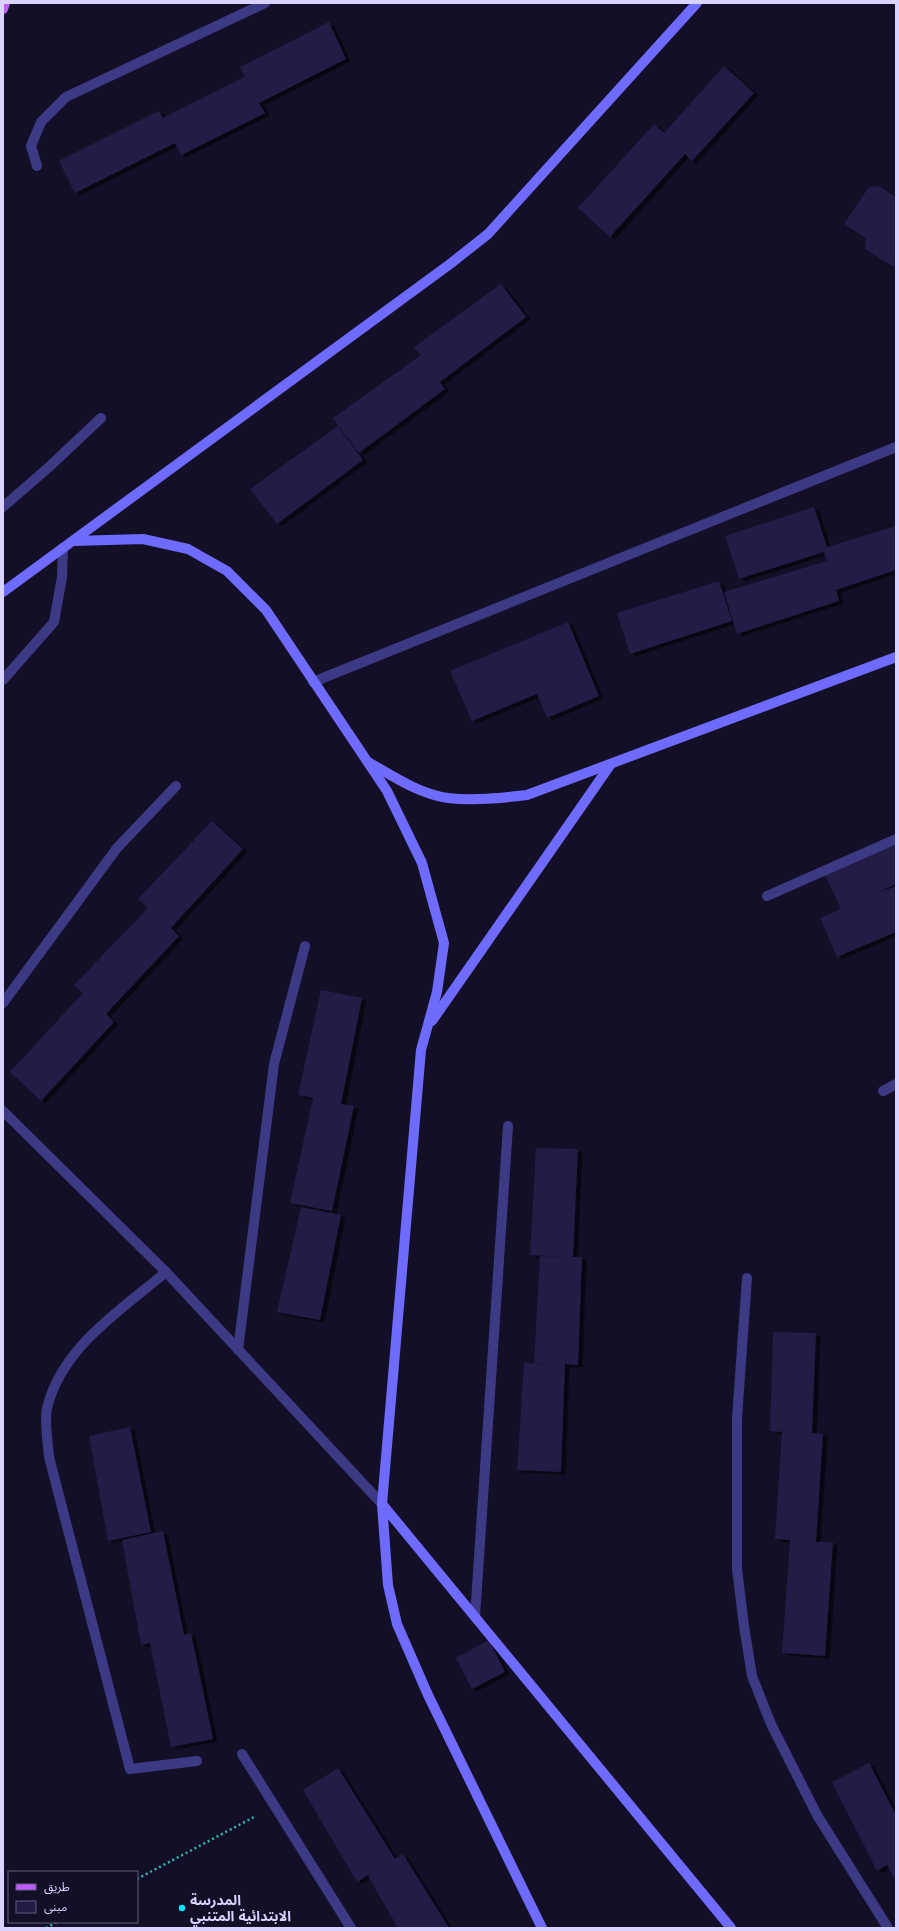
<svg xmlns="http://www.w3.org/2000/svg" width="899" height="1931" font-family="'Work Sans','Noto Sans Arabic',sans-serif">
<defs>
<filter id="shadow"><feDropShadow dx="4.5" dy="2.5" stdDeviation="0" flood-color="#0009"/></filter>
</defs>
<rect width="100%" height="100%" fill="#130f26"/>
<g fill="#241b47" filter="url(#shadow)">
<polygon points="329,22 346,59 259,103 265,113 181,155 175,143 75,193 59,161 159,111 163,118 245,77 240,67"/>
<polygon points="724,66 754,93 692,161 685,154 610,237 578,208 654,124 664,133"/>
<polygon points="879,186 896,197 896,266 894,267 865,249 866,238 844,224 869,187"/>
<polygon points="501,284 526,317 440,382 445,389 359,453 333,418 421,355 414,347"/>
<polygon points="338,426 363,460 277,524 250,489"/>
<polygon points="814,507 827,547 896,526 896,570 836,590 839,601 737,634 724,592 827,561 824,552 739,579 725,536"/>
<polygon points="719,581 732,621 630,654 617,613"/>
<polygon points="568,622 599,696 547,718 537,694 472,721 450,671"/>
<polygon points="212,821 243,849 171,928 179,936 106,1014 114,1022 41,1101 10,1072 83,993 74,985 148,908 138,899"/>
<polygon points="896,842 896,884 875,894 896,886 896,932 837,957 820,918 841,909 825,875"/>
<polygon points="321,990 362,998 341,1104 354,1106 332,1211 290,1203 313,1098 298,1095"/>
<polygon points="536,1148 578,1149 573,1257 582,1257 578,1365 565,1364 561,1472 517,1470 524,1363 553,1364 534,1363 540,1256 571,1257 530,1255"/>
<polygon points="301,1207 341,1215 320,1320 277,1312"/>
<polygon points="773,1332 816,1333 812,1433 823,1434 816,1542 833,1542 825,1656 782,1653 790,1540 775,1539 782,1432 770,1431"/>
<polygon points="130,1427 151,1532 108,1541 89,1436"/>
<polygon points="163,1531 184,1635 191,1633 213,1739 171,1747 150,1643 141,1645 122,1540"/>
<polygon points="489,1640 505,1672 472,1689 456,1658"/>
<polygon points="869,1763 896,1815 896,1882 887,1865 877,1871 832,1782"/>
<polygon points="338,1768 395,1859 403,1854 449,1928 398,1928 368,1876 373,1872 357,1882 303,1790"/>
</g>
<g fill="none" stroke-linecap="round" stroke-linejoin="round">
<g stroke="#2fb8b0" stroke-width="2.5" stroke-dasharray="2 3" stroke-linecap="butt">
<polyline points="137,1879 256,1816"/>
<polyline points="46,1928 57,1922"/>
</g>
<polyline stroke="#3d3a85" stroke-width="10" points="3,507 49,467 101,418"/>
<g stroke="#3d3a85" stroke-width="10">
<polyline points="37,166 31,146 41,122 66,97 265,3"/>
<polyline points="3,680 54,622 62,577 63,548"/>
<polyline points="313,682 896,447"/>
<polyline points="767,896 896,839"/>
<polyline points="3,1003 117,848 176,786"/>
<polyline points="883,1091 896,1084"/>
<polyline points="3,1111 166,1272 382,1504"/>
<path d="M166,1272C121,1310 62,1347 47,1408C44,1421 48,1443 49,1457L130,1769L197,1761"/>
<polyline points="747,1278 737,1418 737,1569 744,1626 752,1676 771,1724 817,1815 888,1928"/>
<polyline points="238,1350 274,1064 305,946"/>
<polyline points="475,1617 508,1126"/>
<polyline points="242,1754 351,1928"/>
</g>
<g stroke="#6f6bff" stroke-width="10">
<polyline points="73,541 143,539 188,549 227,571 266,610 387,791 422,863 444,943 437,992 421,1050 382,1504 388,1585 397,1624 428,1695 542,1928"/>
<polyline points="3,592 450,264 488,234 697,3"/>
<path d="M370,763C394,777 420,794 448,798C474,801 501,798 527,795L896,657"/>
<polyline points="432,1021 611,764"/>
<polyline points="382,1504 731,1928"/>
</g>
<polyline stroke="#c25bff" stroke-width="10" points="3,9 5,3"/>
</g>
<circle fill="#00e5ff" stroke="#130f26" stroke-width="1.5" cx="182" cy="1908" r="4"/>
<g text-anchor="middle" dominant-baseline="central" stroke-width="3" stroke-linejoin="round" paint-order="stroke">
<g font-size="14" font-weight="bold" fill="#d9d4ff" stroke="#130f26" text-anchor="start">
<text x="190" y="1900">المدرسة<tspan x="190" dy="16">الابتدائية المتنبي</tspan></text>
</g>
</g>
<rect width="899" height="1931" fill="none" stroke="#d9d4ff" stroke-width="8"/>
<rect x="8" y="1871" width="130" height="52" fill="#130f26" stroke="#625e7d"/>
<rect x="16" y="1884" width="20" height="6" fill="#c25bff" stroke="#625e7d"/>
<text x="44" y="1891" font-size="12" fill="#d9d4ff">طريق</text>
<rect x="16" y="1901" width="20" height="12" fill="#241b47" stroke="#625e7d"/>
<text x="44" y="1911" font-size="12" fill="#d9d4ff">مبنى</text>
</svg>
